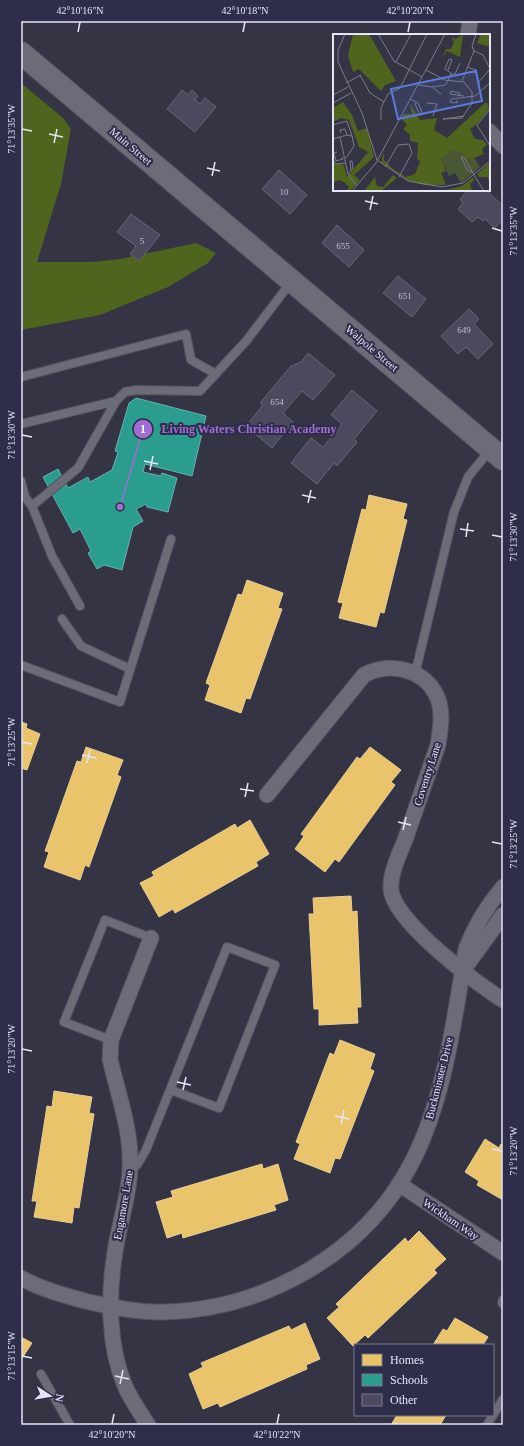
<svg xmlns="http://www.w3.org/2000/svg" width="524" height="1446" font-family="'Times New Roman',serif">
<rect width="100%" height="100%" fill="#353444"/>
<polygon fill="#4f641c" points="21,83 63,118 71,129 61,184 37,262 93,262 120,259 196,243 216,253 208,263 168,287 100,315 21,330"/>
<g fill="#e9c46a" stroke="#e8ce94">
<polygon points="369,495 407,504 403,519 407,520 384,613 380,612 376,627 339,618 343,603 338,602 362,509 366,510"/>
<polygon points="247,580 283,593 278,608 282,609 250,699 246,698 241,713 205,700 210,685 206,683 238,594 242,595"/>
<polygon points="21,722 27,724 26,728 40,734 27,770 21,768"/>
<polygon points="86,747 123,760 117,775 121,777 89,867 85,865 80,880 44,867 49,852 45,851 77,761 81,762"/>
<polygon points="370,747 401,770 391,782 395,785 339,862 335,859 325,872 295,849 304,836 301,834 357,757 360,759"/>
<polygon points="250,820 269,854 256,862 258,866 175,913 173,909 159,917 140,883 154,876 152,872 235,824 237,828"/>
<polygon points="351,896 352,912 357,911 361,1007 357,1007 358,1023 319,1025 319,1009 314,1009 309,914 314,914 313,898"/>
<polygon points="340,1040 375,1054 370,1069 374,1071 340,1159 335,1158 330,1173 294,1159 300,1144 296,1142 330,1053 334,1055"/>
<polygon points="54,1091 92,1097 89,1113 94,1114 79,1208 74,1207 72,1223 34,1217 37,1201 32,1201 47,1106 52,1107"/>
<polygon points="485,1139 499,1148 501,1144 503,1145 503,1200 477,1185 479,1181 465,1172"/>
<polygon points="262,1164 263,1169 278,1164 288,1200 274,1205 276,1210 183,1238 182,1233 167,1238 156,1202 173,1197 171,1191"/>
<polygon points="419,1231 446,1259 434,1270 437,1273 368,1338 365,1335 353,1346 327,1318 339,1307 336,1304 405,1238 408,1242"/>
<polygon points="455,1318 488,1337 483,1345 433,1345 443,1329 447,1331"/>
<polygon points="305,1323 320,1359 306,1365 307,1369 220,1407 218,1403 203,1409 189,1374 203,1367 201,1363 289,1326 291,1330"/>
<polygon points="21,1337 32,1343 21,1360"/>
<polygon points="397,1415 446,1415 440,1425 391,1425"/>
</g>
<polygon fill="#2a9d8f" stroke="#62b3ae" points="136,398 206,416 192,476 145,464 143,472 161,476 162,473 177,478 168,512 147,507 146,504 136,509 143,521 133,527 122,570 104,565 97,569 88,553 91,551 80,529 73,533 43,477 58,469 68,488 88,477 90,482 112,470 118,452 115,451 129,403"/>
<g fill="#4b495e" stroke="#666673">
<polygon points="182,90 188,95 192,90 198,96 195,100 200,104 205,98 216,107 195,132 167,109"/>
<polygon points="279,170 307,195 290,214 262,189"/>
<polygon points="468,190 486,190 503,206 503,219 495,228 485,219 483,221 478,217 472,222 458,209 463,203 460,199"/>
<polygon points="131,214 160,235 139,261 130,254 136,246 117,232"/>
<polygon points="337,225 364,250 349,267 322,243"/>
<polygon points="398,276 426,299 412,317 383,293"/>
<polygon points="469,309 479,319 474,324 493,344 478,359 466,347 458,354 441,336"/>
<polygon points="308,353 335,375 313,400 302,391 283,413 293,422 272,448 246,426 263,405 260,403 291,366 301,362"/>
<polygon points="352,390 377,411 354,439 357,442 337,466 334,463 317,484 291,463 311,438 323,447 342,424 331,415"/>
</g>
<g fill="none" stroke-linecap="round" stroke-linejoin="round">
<defs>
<g id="lane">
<polyline points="21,377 186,334 191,360 216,374"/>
<polyline points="21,424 116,401"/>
<polyline points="21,481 25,497 32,506 52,556 80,606"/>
<polyline points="32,506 78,468 116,401 125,392 136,390 200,391 247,340 291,282"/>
<polyline points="62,619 81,646 130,669"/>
<polyline points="21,665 120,702 171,539"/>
<polyline points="415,674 454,512 468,477 490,450"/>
<polyline points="111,1040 64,1022 105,920 151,938"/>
<polyline points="130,1169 137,1165 146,1150 227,947 275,965 219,1108 171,1090"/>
<polyline points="503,1300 502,1303 503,1304"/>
<polyline points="41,1374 70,1425"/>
<polyline points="487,1425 503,1399"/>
</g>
<g id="street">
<polyline points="468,35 470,21"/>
<polyline points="489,131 503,146"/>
<path d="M267,795L364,675C391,660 429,670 439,702C443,716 440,731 438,745C427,777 416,808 405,840C399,855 390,873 391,889C392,920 477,984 503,1000"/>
<polyline points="466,966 503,915"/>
<polyline points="399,1184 503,1253"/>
<path d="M21,1278C41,1289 63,1295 85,1301C110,1307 138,1313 165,1312C265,1309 364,1254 411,1164C445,1099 454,1020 466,949C475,925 487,906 503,887"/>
<path d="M148,1425C140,1412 131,1400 125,1386C108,1346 108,1295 115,1252C119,1224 129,1197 130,1169C132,1131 118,1095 110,1059L111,1040L151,938"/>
</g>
<polyline id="secondary" points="21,53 503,459"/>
</defs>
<use href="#lane" stroke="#525260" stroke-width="10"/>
<use href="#street" stroke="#525260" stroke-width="17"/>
<use href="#secondary" stroke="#525260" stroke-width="24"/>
<use href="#lane" stroke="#6c6b78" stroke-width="8"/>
<use href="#street" stroke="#6c6b78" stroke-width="15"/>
<use href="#secondary" stroke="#6c6b78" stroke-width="22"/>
</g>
<path fill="none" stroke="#e4e5f7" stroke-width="1.5" d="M78,32L80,22M243,32L245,22M408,32L410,22M22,129L32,131M49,134L63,137M54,143L57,129M207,168L220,171M212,176L215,162M365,201L378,204M370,210L373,196M492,228L502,231M22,435L32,437M144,461L158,464M150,470L153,456M302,495L316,498M308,503L311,490M460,529L474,531M492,535L502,537M466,537L468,523M22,742L32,744M82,755L96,758M87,763L90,750M240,789L254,791M245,797L248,783M398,822L411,825M403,830L406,817M492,842L502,844M22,1049L32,1051M177,1082L191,1085M183,1090L186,1077M335,1116L349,1119M341,1124L344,1110M492,1149L502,1151M22,1356L32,1358M115,1376L129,1379M120,1384L123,1370M112,1424L114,1414M277,1424L279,1414"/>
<g text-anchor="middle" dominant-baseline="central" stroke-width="4" stroke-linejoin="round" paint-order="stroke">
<g font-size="9" fill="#bebed1">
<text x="284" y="192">10</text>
<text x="142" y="241">5</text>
<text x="343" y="246">655</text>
<text x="405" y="296">651</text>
<text x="464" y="330">649</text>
<text x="277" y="402">654</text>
</g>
<g font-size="11" fill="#e4e5f7" stroke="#2f2e4a">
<text transform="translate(131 146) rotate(40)">Main Street</text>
<text transform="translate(372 348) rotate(40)">Walpole Street</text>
<text transform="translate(427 774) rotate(-72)">Coventry Lane</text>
<text transform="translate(439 1078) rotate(-76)">Buckminster Drive</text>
<text transform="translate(123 1205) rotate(-80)">Engamore Lane</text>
<text transform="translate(451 1219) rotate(34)">Wickham Way</text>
</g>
</g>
<g transform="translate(333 34)">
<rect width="157" height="157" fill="#353444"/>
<path d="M119,116L130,120L135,126L141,123L147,133L128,149L122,139L116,142L108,125Z" fill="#4a5734"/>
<path d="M20,0H36L63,47L52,51L48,57L26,35L20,38L15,21ZM130,0L127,23L114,17L109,25L113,15H118L121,8L118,3L123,5ZM148,0H157V13L144,9ZM10,68L19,81L25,97L34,94L41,123L21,141L27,146L17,157H14L16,153L11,148L6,146L0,149V129L11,131L14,143L35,118L26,113L16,86L8,84L0,88V70L2,73ZM153,68L157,74L143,91L137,95L142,105L150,106L154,111L149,115L151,120L135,126L130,120L119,116L108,125L113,137L108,139L112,148L111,151H91L74,146L48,128L51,118V126L60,135L73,143L82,140L87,128L84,124L85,109L77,107V101L70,95L74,91L68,84L71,80H79L77,69L87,86L104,84L101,96L114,104ZM157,128V149L154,143H146L144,140ZM60,141L64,144L48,157H31L42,143L44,152L50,153ZM139,144L142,145L137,150L139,156L109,157L129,152Z" fill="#4f641c"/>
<path fill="none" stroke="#7b7b8c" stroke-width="1" d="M12,0L5,16V28L29,79L44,126M45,0L61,27L89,43M141,17L150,21L157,35M141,17L139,12L143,0M63,28L78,0M134,33L143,36V39L139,38M93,36L112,46L131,48L139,58V69L129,84L110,85M115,36L119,26L116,25M118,40H122L127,29M27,41L37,59L51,68M129,47L141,17M13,49L28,41M144,50L157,35M85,51L99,53M108,60L99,53L112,51L115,47L118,39L112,35L116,25M0,61L15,53M126,62L127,59L118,57L117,60L131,62M77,65L85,69L90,80L87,81L82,70L84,68M118,65L142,62L157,49M118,65L117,68L124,69V66M0,69L18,59M94,69L104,70L100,82M157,75L144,91L157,112M110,85L131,82M48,86V74L55,60L67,54L94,0M0,91L14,87L20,105M8,99L7,96L12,95L14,101M7,103L15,140L24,152M0,105L14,101L19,102L21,112L13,124M4,118L1,119L3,127L10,125L9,123M0,126L3,130L13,129M44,126L75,147L109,153L130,149L157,127M52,133L65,111L76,110L79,119L66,143M18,137L17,127H19M139,138L135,137L128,123H131L141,141M15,140L20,134L19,127M141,141L151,157M19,157L43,129L112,0"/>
<path fill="#597be1" fill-opacity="0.15" stroke="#597be1" stroke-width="2" d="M143,37L149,67L65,85L58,55Z"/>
<rect width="157" height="157" fill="none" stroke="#e4e5f7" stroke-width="2"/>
</g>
<path fill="none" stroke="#a06dd3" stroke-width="1.5" d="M120 507L143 429"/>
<g fill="#a06dd3" stroke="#2f2e4a" stroke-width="1.5">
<circle cx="120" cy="507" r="4"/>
<circle cx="143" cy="429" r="10"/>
</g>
<g font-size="12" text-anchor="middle" font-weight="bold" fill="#fff">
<text x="143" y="433">1</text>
</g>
<g font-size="12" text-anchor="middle" font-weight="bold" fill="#a06dd3" stroke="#2f2e4a" stroke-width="4" stroke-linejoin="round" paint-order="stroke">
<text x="249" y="433">Living Waters Christian Academy</text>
</g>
<rect width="524" height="1446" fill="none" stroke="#2f2e4a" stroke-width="44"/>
<rect x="354" y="1344" width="140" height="72" fill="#2f2e4a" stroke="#77778f"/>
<rect x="362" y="1354" width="20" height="12" fill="#e9c46a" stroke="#77778f"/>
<text x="390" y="1364" font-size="12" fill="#e4e5f7">Homes</text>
<rect x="362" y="1374" width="20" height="12" fill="#2a9d8f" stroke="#77778f"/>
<text x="390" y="1384" font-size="12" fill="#e4e5f7">Schools</text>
<rect x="362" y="1394" width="20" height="12" fill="#4b495e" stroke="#77778f"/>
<text x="390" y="1404" font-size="12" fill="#e4e5f7">Other</text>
<g transform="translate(50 1396) rotate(102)" stroke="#2f2e4a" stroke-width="3" paint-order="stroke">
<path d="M0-3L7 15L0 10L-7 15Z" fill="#e4e5f7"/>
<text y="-6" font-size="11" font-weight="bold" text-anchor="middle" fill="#e4e5f7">N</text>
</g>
<rect x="22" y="22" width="480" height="1402" fill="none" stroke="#e4e5f7" stroke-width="1.5"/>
<g font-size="10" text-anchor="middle" fill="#e4e5f7">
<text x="80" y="14">42°10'16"N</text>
<text x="245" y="14">42°10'18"N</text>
<text x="410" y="14">42°10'20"N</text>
<text transform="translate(11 129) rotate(-90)" y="4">71°13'35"W</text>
<text transform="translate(513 231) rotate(-90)" y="4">71°13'35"W</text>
<text transform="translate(11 435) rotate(-90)" y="4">71°13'30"W</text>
<text transform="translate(513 537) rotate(-90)" y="4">71°13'30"W</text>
<text transform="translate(11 742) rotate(-90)" y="4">71°13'25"W</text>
<text transform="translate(513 844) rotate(-90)" y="4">71°13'25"W</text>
<text transform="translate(11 1049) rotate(-90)" y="4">71°13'20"W</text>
<text transform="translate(513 1151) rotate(-90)" y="4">71°13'20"W</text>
<text transform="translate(11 1356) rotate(-90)" y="4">71°13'15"W</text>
<text x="112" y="1438">42°10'20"N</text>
<text x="277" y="1438">42°10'22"N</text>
</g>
</svg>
